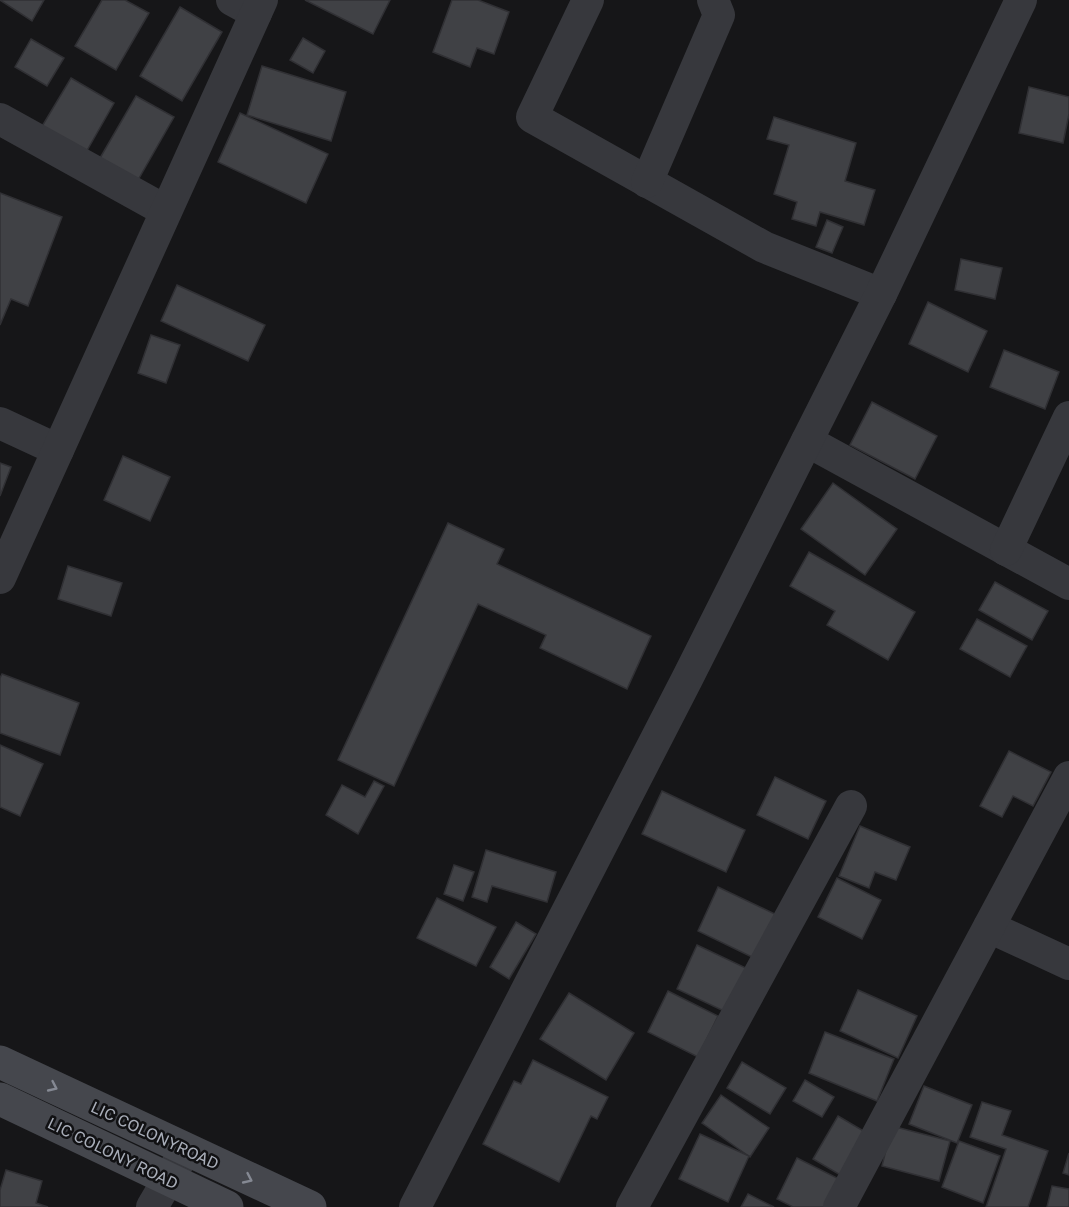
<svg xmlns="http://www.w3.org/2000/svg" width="1069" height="1207" font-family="'Golos Text',sans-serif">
<rect width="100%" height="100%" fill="#161618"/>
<g fill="#404145" stroke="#303034" stroke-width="1.5">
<polygon points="0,0 44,0 32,21"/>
<polygon points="102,0 125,0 149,13 116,70 75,46"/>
<polygon points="305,0 390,0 373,34"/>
<polygon points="452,0 478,0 509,12 494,54 477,48 470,67 433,52"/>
<polygon points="180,7 222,32 182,101 140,76"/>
<polygon points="303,38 325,51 313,73 290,60"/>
<polygon points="31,39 64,58 47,86 15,67"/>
<polygon points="262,66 346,92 331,141 247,115"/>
<polygon points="71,78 114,103 85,154 41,128"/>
<polygon points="1029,87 1069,97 1069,114 1063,143 1019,133"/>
<polygon points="136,96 174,117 138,180 100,158"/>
<polygon points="240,113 328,154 306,203 218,162"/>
<polygon points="774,117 856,143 845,181 875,190 864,225 820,212 816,226 792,219 797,202 774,194 789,145 767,139"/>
<polygon points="0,193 62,217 28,306 11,299 0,325"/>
<polygon points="827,220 843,227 832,253 816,247"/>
<polygon points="961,259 1002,268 995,299 955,290"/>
<polygon points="177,285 265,325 248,361 161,321"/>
<polygon points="928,302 987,331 968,372 909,344"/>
<polygon points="151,335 180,345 166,383 138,373"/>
<polygon points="1004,350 1059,372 1045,409 990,387"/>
<polygon points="872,402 937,436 915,479 850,445"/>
<polygon points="123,456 170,477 150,521 104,500"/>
<polygon points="0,463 11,467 0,496"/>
<polygon points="833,483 897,529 865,575 801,529"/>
<polygon points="448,523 504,549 497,564 651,636 627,689 540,648 546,635 478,604 394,786 338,760"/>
<polygon points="809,552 915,612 888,660 827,625 835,611 790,586"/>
<polygon points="68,566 122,583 111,616 58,599"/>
<polygon points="995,582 1048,611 1032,640 979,610"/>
<polygon points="977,619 1027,646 1010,677 960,649"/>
<polygon points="2,674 79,703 60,755 0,733 0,678"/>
<polygon points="0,745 43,764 20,816 0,807"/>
<polygon points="1009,751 1051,772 1033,806 1013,796 1002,817 980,806"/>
<polygon points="775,777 826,801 808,839 757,815"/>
<polygon points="374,781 384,786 358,834 326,815 342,785 365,797"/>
<polygon points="662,791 745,830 726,872 642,834"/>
<polygon points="860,826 910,847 896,880 875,872 869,888 839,876"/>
<polygon points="486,850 556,872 547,902 492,886 487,902 472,897"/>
<polygon points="454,865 474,872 463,901 444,894"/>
<polygon points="837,878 881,900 862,939 818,917"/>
<polygon points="718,887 777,915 756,959 698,931"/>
<polygon points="437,898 496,927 476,966 417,938"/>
<polygon points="516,922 536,934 509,979 490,967"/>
<polygon points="697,945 748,969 728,1013 677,989"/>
<polygon points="858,990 917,1016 898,1058 840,1031"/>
<polygon points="668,991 718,1016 698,1057 648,1032"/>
<polygon points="569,993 634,1033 606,1080 540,1039"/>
<polygon points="825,1032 894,1059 877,1101 809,1073"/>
<polygon points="533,1060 608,1097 597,1119 591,1116 559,1182 483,1144 514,1081 521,1084"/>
<polygon points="742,1062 786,1088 770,1114 727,1088"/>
<polygon points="805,1080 834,1097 822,1117 793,1101"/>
<polygon points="924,1086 972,1105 957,1143 909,1124"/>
<polygon points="721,1095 769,1128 750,1157 702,1123"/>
<polygon points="982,1102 1011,1111 1002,1135 1048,1151 1028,1207 986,1207 1006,1149 970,1137"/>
<polygon points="838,1116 867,1133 842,1176 813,1159"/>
<polygon points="892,1126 950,1141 939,1181 882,1166"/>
<polygon points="700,1134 749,1156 728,1202 679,1179"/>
<polygon points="959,1141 1000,1156 983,1203 942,1187"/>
<polygon points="1069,1153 1069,1175 1063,1173"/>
<polygon points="797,1158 839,1179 824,1207 793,1207 777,1199"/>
<polygon points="6,1170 42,1181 36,1203 48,1207 0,1207 0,1190"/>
<polygon points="1052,1186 1069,1189 1069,1207 1047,1207"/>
<polygon points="748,1194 774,1207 741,1207"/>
</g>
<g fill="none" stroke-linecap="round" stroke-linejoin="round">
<g stroke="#37383d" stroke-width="32">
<polyline points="232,0 256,13"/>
<polyline points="588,0 532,117 764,247 881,294"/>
<polyline points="0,119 166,211"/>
<polyline points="647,182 719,15 713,0"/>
<polyline points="0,423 58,450"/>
<polyline points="807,441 1069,584"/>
<polyline points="1006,550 1069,417"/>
<polyline points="0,578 262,0"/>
<polyline points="989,927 1069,964"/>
<polyline points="152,1207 182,1156"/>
<polyline points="415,1207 687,679 881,294 1021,0"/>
<polyline points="632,1207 851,806"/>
<polyline points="839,1207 1069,777"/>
</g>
<g stroke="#45474d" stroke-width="33">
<polyline points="0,1062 310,1207"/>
<polyline points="0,1099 227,1207"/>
</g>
</g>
<defs><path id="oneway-chevron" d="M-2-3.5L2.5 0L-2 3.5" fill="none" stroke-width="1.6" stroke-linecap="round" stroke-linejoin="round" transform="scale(1.5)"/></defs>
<g stroke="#858993">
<use href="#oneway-chevron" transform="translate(53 1087) rotate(25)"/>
<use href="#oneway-chevron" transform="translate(248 1179) rotate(25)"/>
</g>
<g text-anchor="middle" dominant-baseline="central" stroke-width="5" stroke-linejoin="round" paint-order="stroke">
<g font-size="16" fill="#a8adb8" stroke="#111113">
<text transform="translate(155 1135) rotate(25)">LIC COLONYROAD</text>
<text transform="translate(113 1153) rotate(26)">LIC COLONY ROAD</text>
</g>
</g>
</svg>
